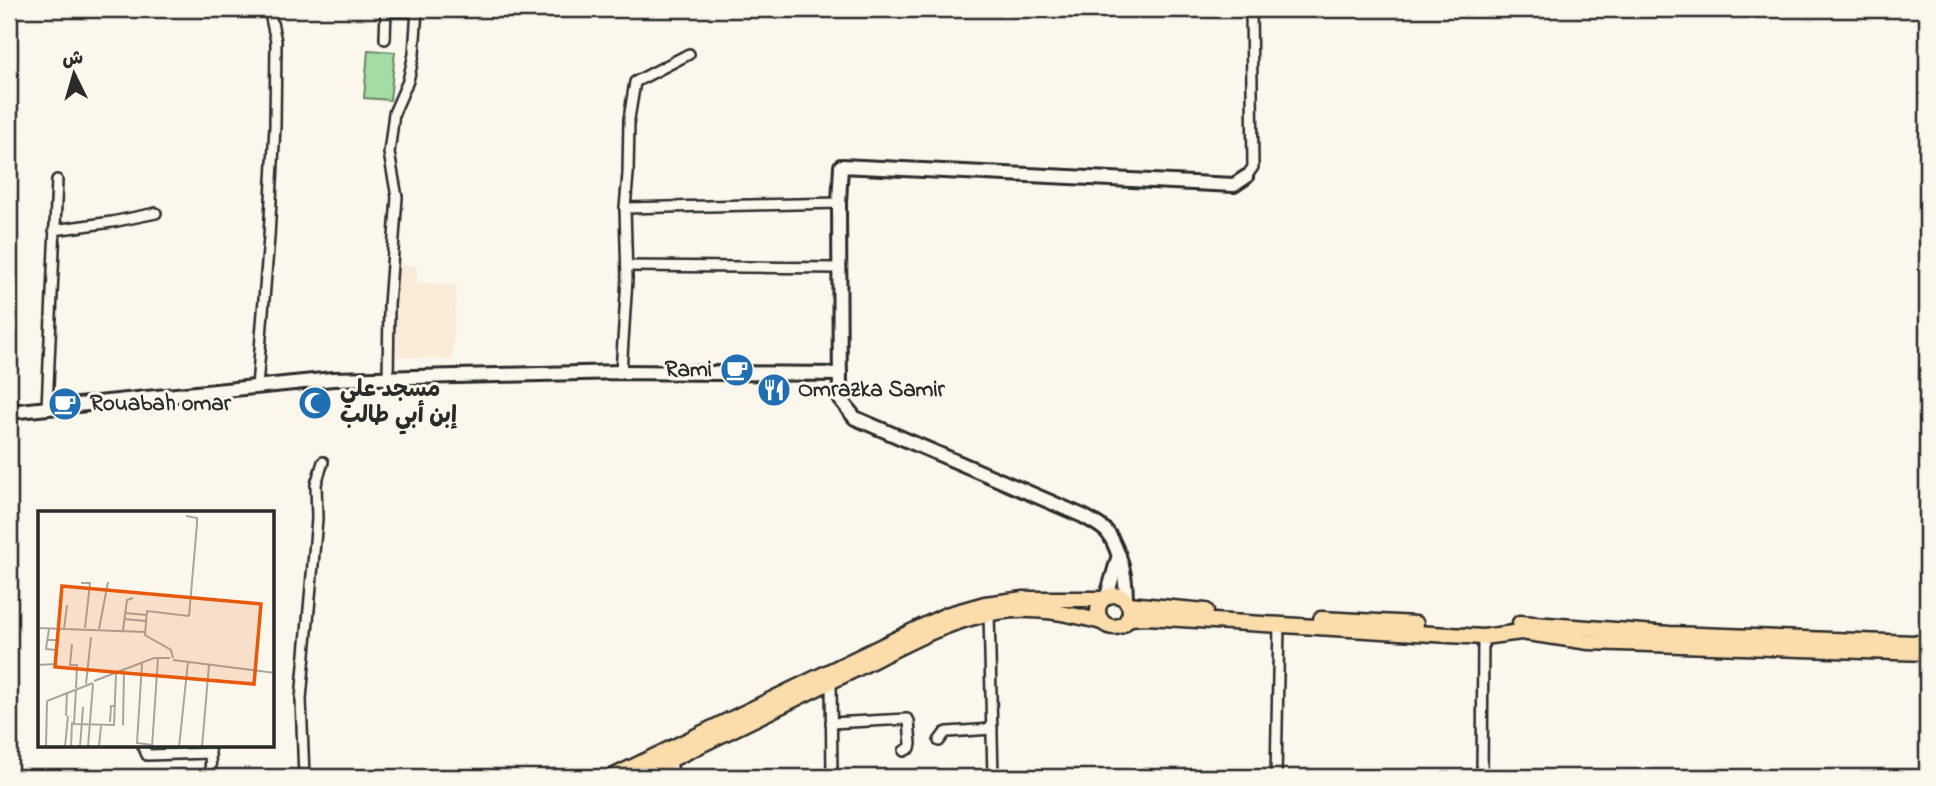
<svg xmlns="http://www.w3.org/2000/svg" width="1936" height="786" font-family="'Indie Flower','Playpen Sans Arabic',sans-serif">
<rect width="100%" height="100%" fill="#fbf7ec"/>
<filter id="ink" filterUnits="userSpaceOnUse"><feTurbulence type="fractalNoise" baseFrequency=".0143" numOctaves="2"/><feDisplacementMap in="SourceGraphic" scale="14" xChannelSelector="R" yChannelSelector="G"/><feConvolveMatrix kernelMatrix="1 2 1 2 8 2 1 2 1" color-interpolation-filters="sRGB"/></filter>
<g filter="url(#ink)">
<polygon fill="#faebd8" points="397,264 417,266 417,283 457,285 452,360 396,356 397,339 392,338"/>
<polygon fill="#a3dda3" stroke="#678467" stroke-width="2" points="368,50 395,52 390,100 364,98"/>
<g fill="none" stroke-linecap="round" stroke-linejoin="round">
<defs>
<g id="minor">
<polyline points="386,11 417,12"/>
<polyline points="385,39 386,9"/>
<polyline points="1246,177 1253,167 1251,9"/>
<polyline points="625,208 839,203"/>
<polyline points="54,230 112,222 156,213"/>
<polyline points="627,266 840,268"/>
<polyline points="621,372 627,279 625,208 628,174 629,119 635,82 689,54"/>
<polyline points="388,378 389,305 397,197 389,153 394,113 408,81 414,54 417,9"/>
<polyline points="257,387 269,237 275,126 276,41 269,9"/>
<polyline points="47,408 57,180"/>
<polyline points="989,613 993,777"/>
<polyline points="831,681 832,777"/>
<polyline points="831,723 907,719 909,721 911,744 910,748 904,751"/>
<polyline points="939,741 945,733 948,732 992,729"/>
<polyline points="143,746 147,755 210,753 211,777"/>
<polyline points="667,762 672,767 674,777"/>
<polyline points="304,777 301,699 317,519 316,484 323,462"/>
<polyline points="1276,777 1279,625"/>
<polyline points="1482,777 1483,637"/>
</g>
<g id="secondary">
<polyline points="9,412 333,379 621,372 840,374"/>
<polyline points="1107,596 1119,555"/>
<path d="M1126,601C1126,585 1125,572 1119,556C1110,531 1107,529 1083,516L855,418L840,399L839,203L841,166L1234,185L1246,177"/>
</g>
<g id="trunk">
<circle cx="1114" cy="611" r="16"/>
<polyline points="1128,604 1206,611"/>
<polyline points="1128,618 1147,617 1483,637 1521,632 1589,642 1927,653"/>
<polyline points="1321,619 1416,624"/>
<polyline points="1520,623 1670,634 1915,643"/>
<polyline points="612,777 946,615 985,604 1024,599 1103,599"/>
<path d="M635,777C706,742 778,707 850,672C896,649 945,620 997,612C1032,606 1067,613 1102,622"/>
</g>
</defs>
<use href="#minor" stroke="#2b2b2b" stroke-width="14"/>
<use href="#secondary" stroke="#2b2b2b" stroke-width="18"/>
<use href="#trunk" stroke="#2b2b2b" stroke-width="19"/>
<use href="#minor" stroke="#fbf7ec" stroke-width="9"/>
<use href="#secondary" stroke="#fbf7ec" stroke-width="12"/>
<use href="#trunk" stroke="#faddab" stroke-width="14"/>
</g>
</g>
<defs>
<symbol id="cafe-disc" viewBox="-11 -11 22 22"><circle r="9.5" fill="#1f6fb2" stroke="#fbf7ec"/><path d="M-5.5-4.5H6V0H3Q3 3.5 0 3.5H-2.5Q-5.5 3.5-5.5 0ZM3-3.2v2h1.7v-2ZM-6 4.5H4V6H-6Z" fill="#fff"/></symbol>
<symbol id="restaurant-disc" viewBox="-11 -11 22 22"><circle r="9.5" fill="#1f6fb2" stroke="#fbf7ec"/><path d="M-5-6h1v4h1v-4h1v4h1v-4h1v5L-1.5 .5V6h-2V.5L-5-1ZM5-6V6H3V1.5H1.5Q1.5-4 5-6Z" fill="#fff"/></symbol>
<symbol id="mosque-disc" viewBox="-11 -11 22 22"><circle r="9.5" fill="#1f6fb2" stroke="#fbf7ec"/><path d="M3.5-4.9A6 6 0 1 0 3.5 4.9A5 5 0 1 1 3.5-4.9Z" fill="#fff"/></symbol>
</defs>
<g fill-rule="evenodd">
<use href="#cafe-disc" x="718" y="351" width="38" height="38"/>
<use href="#restaurant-disc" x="755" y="371" width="38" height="38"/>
<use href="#mosque-disc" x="296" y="384" width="38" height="38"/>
<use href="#cafe-disc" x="46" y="385" width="38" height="38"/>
</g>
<g text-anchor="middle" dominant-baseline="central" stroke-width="6" stroke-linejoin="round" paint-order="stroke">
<g font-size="23" font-weight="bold" fill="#2b2b2b" stroke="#fbf7ec" text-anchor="start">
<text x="712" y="370" text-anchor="end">Rami</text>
<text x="340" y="390">مسجد علي<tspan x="340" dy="26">إبن أبي طالب</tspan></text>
<text x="798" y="390">Omrazka Samir</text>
<text x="90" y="404">Rouabah omar</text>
</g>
</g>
<g transform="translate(38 511)">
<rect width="236" height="236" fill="#fbf7ec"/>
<path fill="none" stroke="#a8a59f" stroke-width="2" d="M148,5L159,7V13L151,105M43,72H52L47,117M87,102L109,104M86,108L108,110M0,117L107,121M26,118L29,94M61,118L70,71M85,119L89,89L95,87M9,129H19L18,139L8,138L11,118M34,133L32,154H39L38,177M135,147L133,139L107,124L109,100L151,105M135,149L237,162M104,153L99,232L114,234M0,154L17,153L18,139M56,170L116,147H132M48,173L53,126M38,178L36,213L76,214L78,163M9,190L55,172M28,205L29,181M72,211L73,195H78M85,214L86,160M8,236L9,190M27,236L30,205M33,236L34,211M42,236L45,196M50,236L55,173M61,236L63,215M114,236L120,147M141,236L150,151M164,236L171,154"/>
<path fill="#e8590c" fill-opacity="0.15" stroke="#e8590c" stroke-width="3.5" d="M24,75L223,93L216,173L17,156Z"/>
<rect width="236" height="236" fill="none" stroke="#2b2b2b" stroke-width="3.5"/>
</g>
<rect width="1936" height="786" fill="none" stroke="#fbf7ec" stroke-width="35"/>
<rect x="18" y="18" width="1901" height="751" fill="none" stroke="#2b2b2b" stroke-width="2.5" filter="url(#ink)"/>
<g transform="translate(74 74) rotate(355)" stroke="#fbf7ec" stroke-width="5" paint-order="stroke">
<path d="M0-5L12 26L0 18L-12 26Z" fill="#2b2b2b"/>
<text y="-10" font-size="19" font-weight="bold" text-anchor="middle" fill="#2b2b2b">ش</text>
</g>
</svg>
